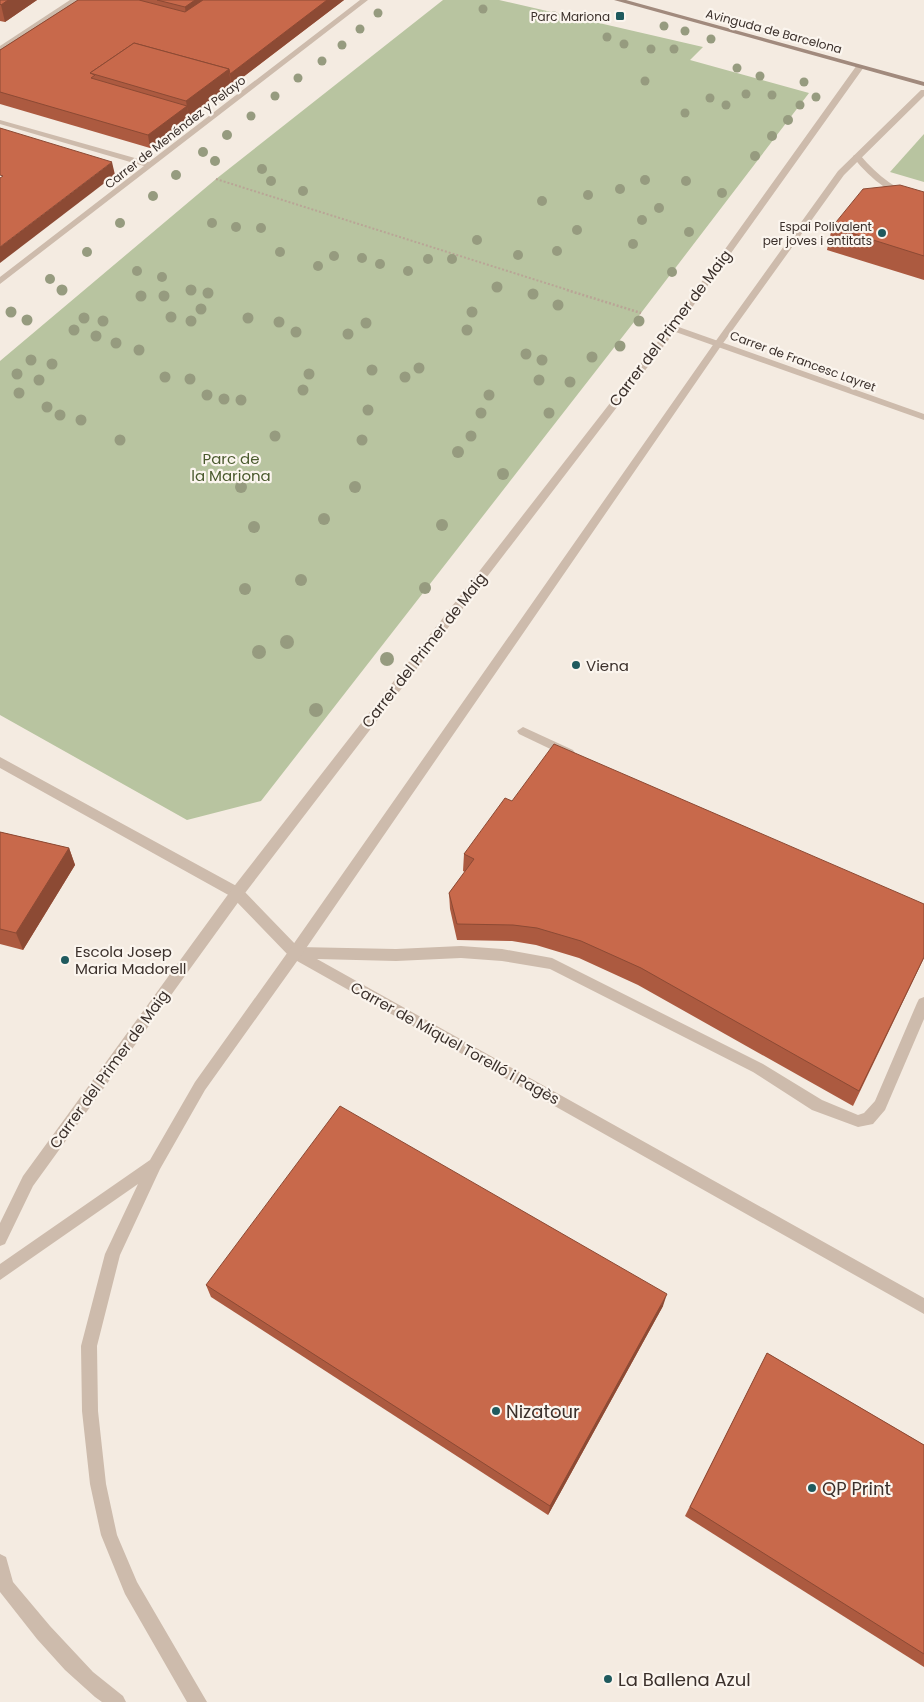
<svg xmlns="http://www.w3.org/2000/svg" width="924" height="1702" font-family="Poppins,sans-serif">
<rect width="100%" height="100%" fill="#f4ebe1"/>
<g fill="#b8c4a0">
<polygon points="443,0 499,0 703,47 690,60 809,93 641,313 261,801 187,820 0,715 0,361 216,179"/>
<polygon points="924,134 924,182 890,172"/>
</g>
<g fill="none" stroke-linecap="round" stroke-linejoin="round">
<polyline stroke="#b9a596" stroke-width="2" stroke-dasharray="2 2" stroke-linecap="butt" points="216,179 571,291"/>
<polyline stroke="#b9a596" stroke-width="2.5" stroke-dasharray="2 2" stroke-linecap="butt" points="567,290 641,313"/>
<g fill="#cdbbac" fill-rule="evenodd">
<polygon points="70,0 79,0 0,51 0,46"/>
<polygon points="360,0 368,0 0,284 0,277 144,166 0,124 0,120 149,162"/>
<path d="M854,155H860C879,177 897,191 924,199V205C894,197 872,181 853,157Z"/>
<polygon points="673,325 924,414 924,420 670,330 668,328"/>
<polygon points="523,727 573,750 575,753 573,756 565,756 519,734 517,731"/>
<polygon points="0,757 242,889 298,947 396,949 461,946 502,949 552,958 763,1064 822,1100 858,1115 864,1113 875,1101 917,1003 919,999 924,997 924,1019 885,1110 873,1124 858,1127 812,1110 753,1072 550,969 502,961 461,958 396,961 317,959 924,1298 924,1314 290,957 232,897 0,768"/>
</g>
<g fill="#cdbbac" fill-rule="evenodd">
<polygon points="857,65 864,67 676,330 242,897 33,1186 5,1244 0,1246 0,1223 23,1176 232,889 670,326"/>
<polygon points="921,90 924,90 924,96 844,175 721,346 300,957 205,1090 160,1169 120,1255 97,1346 98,1411 106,1484 117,1535 137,1582 207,1702 187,1702 125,1594 101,1535 90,1484 82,1411 81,1346 105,1254 138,1184 0,1280 0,1264 150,1160 195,1082 290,949 715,342 838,171"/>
<polygon points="0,1554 6,1557 13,1582 50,1626 93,1672 123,1696 126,1702 102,1702 95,1697 65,1670 37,1639 0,1592"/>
</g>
<polygon fill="#a18a7d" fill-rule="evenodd" points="614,0 626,0 924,82 924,86"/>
</g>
<g fill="#969b7f">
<circle cx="483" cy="9" r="4.5"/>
<circle cx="378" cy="13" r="4.5"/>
<circle cx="554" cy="16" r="4.5"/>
<circle cx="664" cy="26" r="4.5"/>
<circle cx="360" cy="29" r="4.5"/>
<circle cx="685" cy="31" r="4.5"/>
<circle cx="607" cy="37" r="4.5"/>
<circle cx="711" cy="39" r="4.5"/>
<circle cx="624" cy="44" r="4.5"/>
<circle cx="342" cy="45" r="4.5"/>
<circle cx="651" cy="49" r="4.5"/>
<circle cx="674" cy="49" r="4.5"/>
<circle cx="322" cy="61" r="4.5"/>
<circle cx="737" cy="68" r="4.5"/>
<circle cx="760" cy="76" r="4.5"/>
<circle cx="298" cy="78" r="4.5"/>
<circle cx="645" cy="81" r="4.5"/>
<circle cx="804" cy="82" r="4.5"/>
<circle cx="746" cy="94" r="4.5"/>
<circle cx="772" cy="95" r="4.5"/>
<circle cx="275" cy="96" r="4.5"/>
<circle cx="816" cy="97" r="4.5"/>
<circle cx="710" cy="98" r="4.5"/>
<circle cx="726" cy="105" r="4.5"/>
<circle cx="800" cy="105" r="4.5"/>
<circle cx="685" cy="113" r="4.5"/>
<circle cx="251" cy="116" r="4.5"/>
<circle cx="788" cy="120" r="5"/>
<circle cx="227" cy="135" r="5"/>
<circle cx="772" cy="136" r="5"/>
<circle cx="203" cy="152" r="5"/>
<circle cx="755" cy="156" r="5"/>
<circle cx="215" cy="161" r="5"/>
<circle cx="262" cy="169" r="5"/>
<circle cx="176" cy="175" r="5"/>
<circle cx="645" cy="180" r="5"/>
<circle cx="271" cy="181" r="5"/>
<circle cx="686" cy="181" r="5"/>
<circle cx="620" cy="189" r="5"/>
<circle cx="303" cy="191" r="5"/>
<circle cx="722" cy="193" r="5"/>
<circle cx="588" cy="195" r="5"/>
<circle cx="153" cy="196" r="5"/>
<circle cx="542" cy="201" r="5"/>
<circle cx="659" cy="208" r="5"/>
<circle cx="642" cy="220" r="5"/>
<circle cx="120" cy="223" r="5"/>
<circle cx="212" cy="223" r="5"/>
<circle cx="236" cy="227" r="5"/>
<circle cx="261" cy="228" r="5"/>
<circle cx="577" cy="230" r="5"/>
<circle cx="689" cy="232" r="5"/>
<circle cx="477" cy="240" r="5"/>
<circle cx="633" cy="244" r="5"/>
<circle cx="557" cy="251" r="5"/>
<circle cx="87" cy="252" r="5"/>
<circle cx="280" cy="252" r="5"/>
<circle cx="518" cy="255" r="5"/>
<circle cx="334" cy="256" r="5"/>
<circle cx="362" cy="258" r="5"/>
<circle cx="428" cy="259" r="5"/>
<circle cx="452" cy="259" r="5"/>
<circle cx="380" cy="264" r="5"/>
<circle cx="318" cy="266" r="5"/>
<circle cx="137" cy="271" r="5"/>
<circle cx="408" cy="271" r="5"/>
<circle cx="672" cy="272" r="5"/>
<circle cx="162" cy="277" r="5"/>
<circle cx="50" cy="279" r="5"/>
<circle cx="497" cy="287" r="5.5"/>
<circle cx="62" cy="290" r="5.5"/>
<circle cx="191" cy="290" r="5.5"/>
<circle cx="208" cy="293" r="5.5"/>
<circle cx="533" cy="294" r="5.5"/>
<circle cx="141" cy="296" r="5.5"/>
<circle cx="164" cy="296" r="5.5"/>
<circle cx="558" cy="305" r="5.5"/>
<circle cx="201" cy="309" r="5.5"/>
<circle cx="11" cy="312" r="5.5"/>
<circle cx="472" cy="312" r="5.5"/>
<circle cx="171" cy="317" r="5.5"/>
<circle cx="84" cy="318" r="5.5"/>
<circle cx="248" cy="318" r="5.5"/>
<circle cx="27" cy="320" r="5.5"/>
<circle cx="103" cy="321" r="5.5"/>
<circle cx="191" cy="321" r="5.5"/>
<circle cx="639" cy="321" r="5.5"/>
<circle cx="279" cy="322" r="5.5"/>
<circle cx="366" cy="323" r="5.5"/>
<circle cx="74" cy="330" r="5.5"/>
<circle cx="467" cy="330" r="5.5"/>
<circle cx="296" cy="332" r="5.5"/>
<circle cx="348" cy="334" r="5.5"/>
<circle cx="96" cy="336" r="5.5"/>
<circle cx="116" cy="343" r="5.5"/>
<circle cx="620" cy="346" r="5.5"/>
<circle cx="139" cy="350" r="5.5"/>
<circle cx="526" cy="354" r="5.5"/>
<circle cx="592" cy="357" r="5.5"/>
<circle cx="31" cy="360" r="5.5"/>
<circle cx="542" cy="360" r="5.5"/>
<circle cx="52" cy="364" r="5.5"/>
<circle cx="419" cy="368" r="5.5"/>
<circle cx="372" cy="370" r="5.5"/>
<circle cx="17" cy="374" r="5.5"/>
<circle cx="309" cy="374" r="5.5"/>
<circle cx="165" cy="377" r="5.5"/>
<circle cx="405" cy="377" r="5.5"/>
<circle cx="190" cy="379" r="5.5"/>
<circle cx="39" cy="380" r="5.5"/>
<circle cx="539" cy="380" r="5.5"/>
<circle cx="570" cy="382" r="5.5"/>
<circle cx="303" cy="390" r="5.5"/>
<circle cx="19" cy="393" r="5.5"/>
<circle cx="207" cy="395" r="5.5"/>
<circle cx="489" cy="395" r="5.5"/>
<circle cx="224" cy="399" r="5.5"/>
<circle cx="241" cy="400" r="5.5"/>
<circle cx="47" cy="407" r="5.5"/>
<circle cx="368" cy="410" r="5.5"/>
<circle cx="481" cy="413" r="5.5"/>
<circle cx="549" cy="413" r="5.5"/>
<circle cx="60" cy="415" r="5.5"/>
<circle cx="81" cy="420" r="5.5"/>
<circle cx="275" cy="436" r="5.5"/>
<circle cx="471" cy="436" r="5.5"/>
<circle cx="120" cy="440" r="5.5"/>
<circle cx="362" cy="440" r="5.5"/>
<circle cx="458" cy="452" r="6"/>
<circle cx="503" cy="474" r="6"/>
<circle cx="241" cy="487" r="6"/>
<circle cx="355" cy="487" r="6"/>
<circle cx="324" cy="519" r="6"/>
<circle cx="442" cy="525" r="6"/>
<circle cx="254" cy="527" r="6"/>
<circle cx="301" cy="580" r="6"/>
<circle cx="425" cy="588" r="6"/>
<circle cx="245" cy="589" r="6"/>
<circle cx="287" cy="642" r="7"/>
<circle cx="259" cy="652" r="7"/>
<circle cx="387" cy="659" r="7"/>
<circle cx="316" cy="710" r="7"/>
</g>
<g fill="#ac5a40">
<polygon points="0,0 37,0 5,22 0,21"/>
<polygon points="78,0 344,0 150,148 0,104 0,50"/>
<polygon points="924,192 924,280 827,250 832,227"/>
<polygon points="512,801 924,958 853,1106 638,985 579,958 536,945 512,941 457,940 450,909 449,893 465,872 463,871 464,854"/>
<polygon points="0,832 69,848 75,865 23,950 0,944"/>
<polygon points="206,1285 663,1306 548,1515 211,1297"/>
<polygon points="767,1353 924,1445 924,1667 685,1516"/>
</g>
<g fill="#8c4a34">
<polygon points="8,0 37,0 5,22 1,5"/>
<polygon points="195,0 222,0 187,25 185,7"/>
<polygon points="327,0 344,0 231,86 230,74"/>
<polygon points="229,69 231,86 189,119 186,101"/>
<polygon points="187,106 189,119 150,148 148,135"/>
<polygon points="112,162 115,175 0,263 0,247"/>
<polygon points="69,848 75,865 23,950 16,933"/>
<polygon points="667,1294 663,1306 548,1515 550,1506"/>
</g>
<g fill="#c8694b" stroke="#8c4a34">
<polygon points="0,0 8,0 1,5 0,4"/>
<polygon points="78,0 139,0 185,12 203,0 327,0 230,74 229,69 134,43 90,73 95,75 91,78 187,106 148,135 0,92 0,50"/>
<polygon points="157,0 195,0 185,7"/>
<polygon points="134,43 229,69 186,101 90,73"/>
<polygon points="0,128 112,162 0,247 0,178 3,176 0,175"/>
<polygon points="900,185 924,192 924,256 832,227 863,189"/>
<polygon points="554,744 924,904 924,957 859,1091 641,968 581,941 537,928 513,925 457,924 449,893 474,859 464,854 505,798 512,801"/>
<polygon points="0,832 69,848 16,933 0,929"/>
<polygon points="340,1106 667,1294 550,1506 206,1285"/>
<polygon points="767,1353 924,1445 924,1654 690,1507"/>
</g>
<g fill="#1f5a5e" stroke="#fbf5ee" stroke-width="2">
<rect x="615" y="11" width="10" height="10" rx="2.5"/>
<circle cx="882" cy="233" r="5"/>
<circle cx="576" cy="665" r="5"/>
<circle cx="65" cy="960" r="5"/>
<circle cx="496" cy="1411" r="5"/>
<circle cx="812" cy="1488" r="5"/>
<circle cx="608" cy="1679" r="5"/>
</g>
<g text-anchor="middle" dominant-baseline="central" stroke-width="4.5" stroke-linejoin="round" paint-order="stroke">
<g font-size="12" fill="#3b302b" stroke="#fbf5ee" text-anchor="end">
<text x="610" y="16">Parc Mariona</text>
<text x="872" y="226">Espai Polivalent<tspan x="872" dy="14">per joves i entitats</tspan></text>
</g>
<g font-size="12" fill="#3b302b" stroke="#fbf5ee">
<text transform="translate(774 31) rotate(15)">Avinguda de Barcelona</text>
<text transform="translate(175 132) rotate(-38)">Carrer de Menéndez y Pelayo</text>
<text transform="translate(803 361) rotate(20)">Carrer de Francesc Layret</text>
</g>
<g font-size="15" fill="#3b302b" stroke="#fbf5ee">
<text transform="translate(670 328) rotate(-53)">Carrer del Primer de Maig</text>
<text transform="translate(424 650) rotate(-52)">Carrer del Primer de Maig</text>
<text transform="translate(455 1043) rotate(29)">Carrer de Miquel Torelló i Pagès</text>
<text transform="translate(109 1069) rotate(-54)">Carrer del Primer de Maig</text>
</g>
<g font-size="15" fill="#4a5a2e" stroke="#fbf5ee">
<text x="231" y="458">Parc de<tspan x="231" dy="17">la Mariona</tspan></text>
</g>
<g font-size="15" fill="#3b302b" stroke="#fbf5ee" text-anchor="start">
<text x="586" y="665">Viena</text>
<text x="75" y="951">Escola Josep<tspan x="75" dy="17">Maria Madorell</tspan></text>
</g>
<g font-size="18" fill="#3b302b" stroke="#fbf5ee" text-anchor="start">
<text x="506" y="1411">Nizatour</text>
<text x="822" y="1488">QP Print</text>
<text x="618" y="1679">La Ballena Azul</text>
</g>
</g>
</svg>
